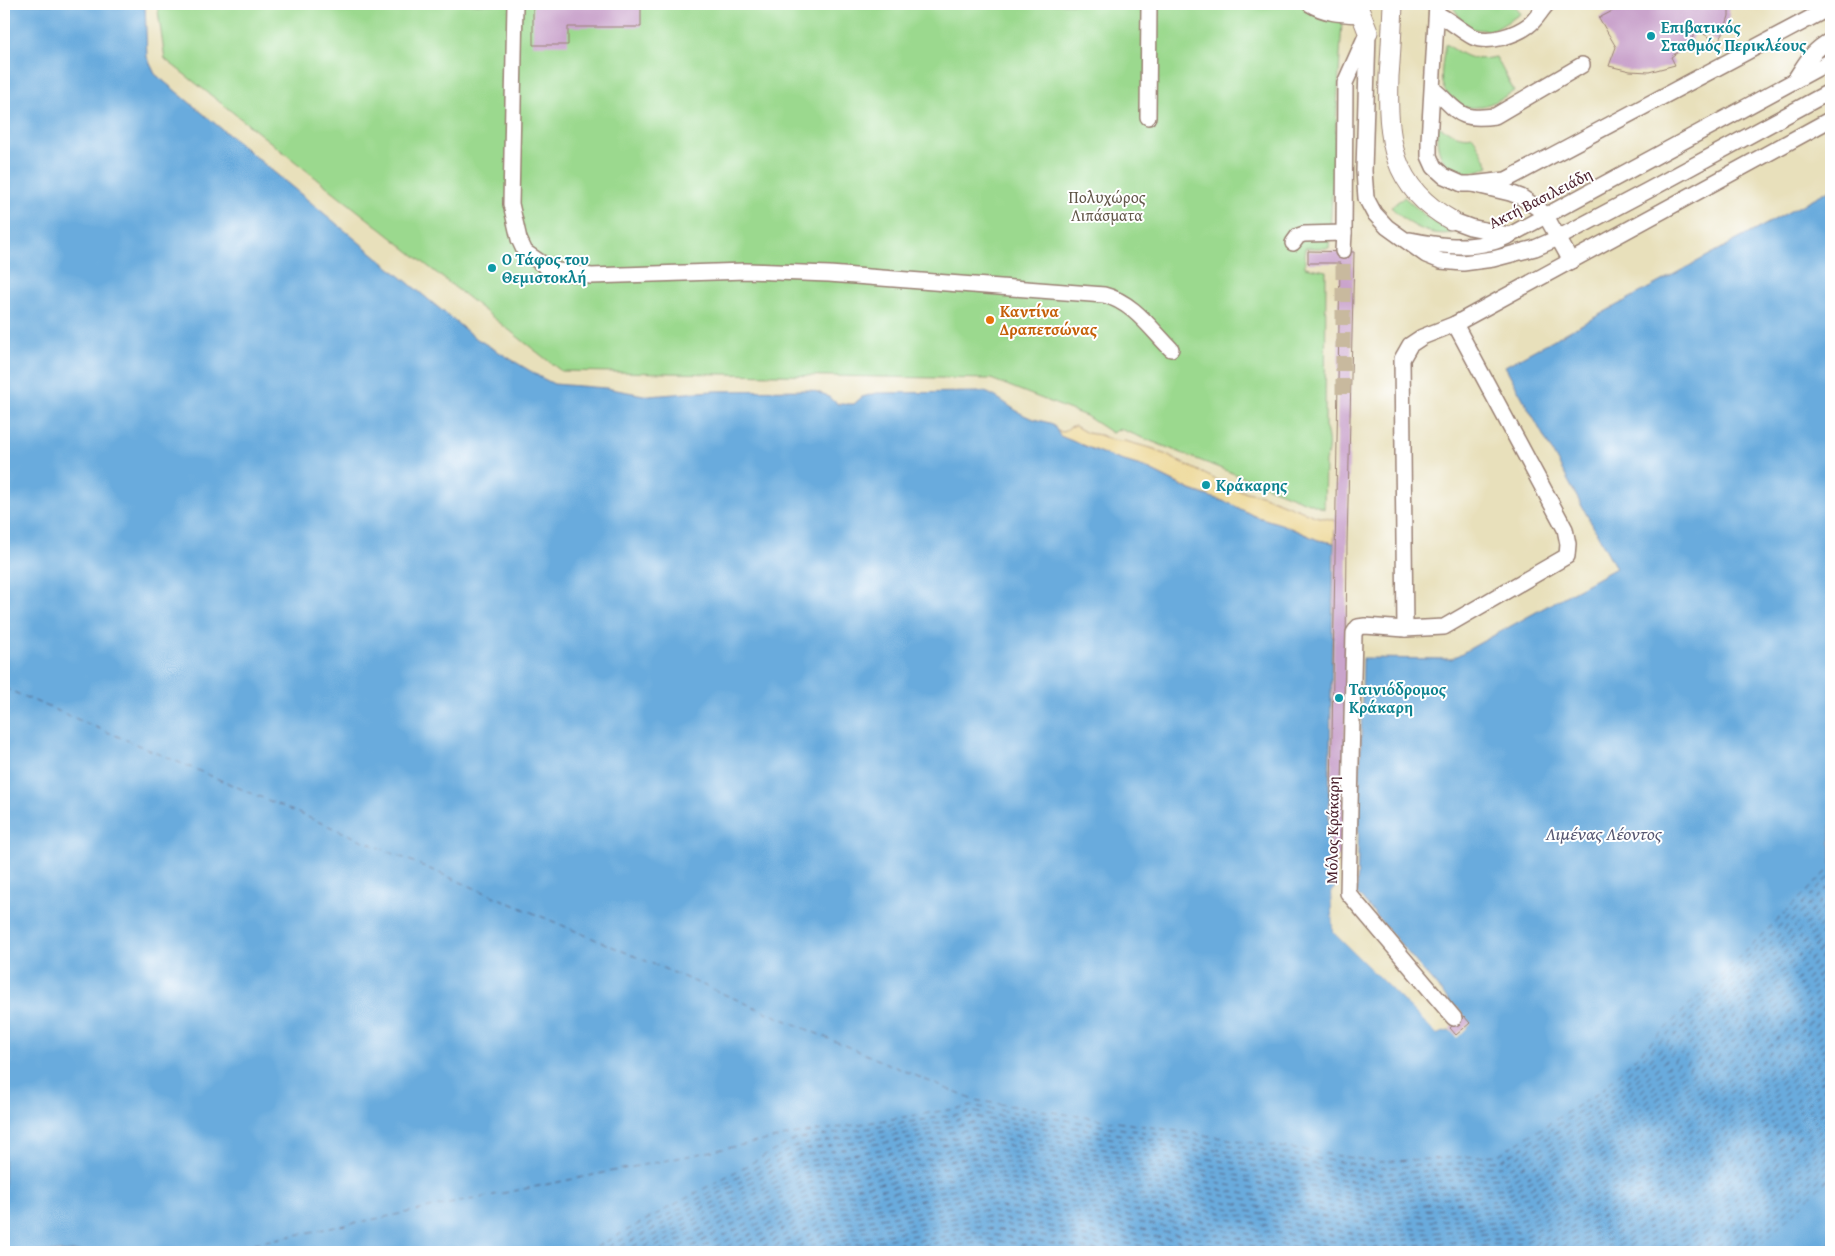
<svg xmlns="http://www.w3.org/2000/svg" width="1835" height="1256" font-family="'Gentium Book Plus',serif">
<rect width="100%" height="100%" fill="#fff"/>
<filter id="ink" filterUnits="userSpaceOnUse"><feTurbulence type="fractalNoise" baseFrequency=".02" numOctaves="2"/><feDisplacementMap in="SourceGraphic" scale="10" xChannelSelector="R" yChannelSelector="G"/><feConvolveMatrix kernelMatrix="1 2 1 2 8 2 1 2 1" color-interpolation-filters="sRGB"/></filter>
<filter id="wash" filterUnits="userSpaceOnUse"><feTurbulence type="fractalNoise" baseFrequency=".0096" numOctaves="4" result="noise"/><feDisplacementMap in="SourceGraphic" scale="20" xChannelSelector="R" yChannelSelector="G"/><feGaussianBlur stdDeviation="1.12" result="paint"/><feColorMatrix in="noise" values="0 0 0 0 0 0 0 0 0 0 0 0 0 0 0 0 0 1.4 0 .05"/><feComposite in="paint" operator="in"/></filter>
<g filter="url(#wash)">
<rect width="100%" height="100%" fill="#e8e0bb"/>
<g fill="#9bd98e" stroke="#727c5c">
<path d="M157,4H1343L1329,248H1305V267L1326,271L1325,426C1329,437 1330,450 1325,461L1324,509L1120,429L1112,433L1086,416L991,379L561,371L165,59Z"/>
<polygon points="1451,4 1514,4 1520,14 1493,31 1474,29 1464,24"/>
<path d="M1445,44C1466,56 1470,62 1496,57L1514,91C1495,103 1467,118 1450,97C1447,94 1443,88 1442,83C1440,74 1444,54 1445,44Z"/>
<path d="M1438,126C1450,132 1460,139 1473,136L1489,166C1455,185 1432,160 1438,126Z"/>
<path d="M1404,197L1429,219L1452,233C1428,237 1407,224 1391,207Z"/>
</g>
<polygon fill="#eeda9e" stroke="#9c7c64" points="1071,426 1075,426 1087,433 1100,435 1112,440 1125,441 1154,449 1237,490 1261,495 1315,516 1335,520 1334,543 1318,540 1281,524 1254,516 1231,504 1191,490 1144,467 1114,458 1060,436 1056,431 1064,432"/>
<path fill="#69abdd" stroke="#5a6584" d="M4,4H145L147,57L155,74L474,337L542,378L554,384L606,388L649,396L712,391L811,390L826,395L838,404H854L862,397L877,393L985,392C1000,397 1011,409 1026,416C1034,420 1044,421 1053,424L1060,436L1114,458L1144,467L1190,490L1231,504L1254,516L1281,524L1318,540L1334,543L1328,856L1329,874L1335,888L1331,892L1333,932L1437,1034L1450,1030L1457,1037L1471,1024L1457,1007L1455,1008L1357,893L1363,658L1451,659L1616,568L1505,366L1831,189V1252H4Z"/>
<polygon fill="#e8e0bb" points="1335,888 1336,890 1333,893 1336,931 1437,1031 1468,1024 1456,1010 1455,1008 1457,1007 1471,1024 1457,1038 1450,1030 1437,1034 1333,932 1331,892"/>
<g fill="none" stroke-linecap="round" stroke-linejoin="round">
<g stroke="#565772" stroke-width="1" stroke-dasharray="6 5" stroke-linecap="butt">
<polyline points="4,688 973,1100 1379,1162 1498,1155 1600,1092 1831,868"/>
<polyline points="211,1252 792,1135 973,1106 1379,1168 1500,1161 1603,1097 1831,876"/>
<polyline points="587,1252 794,1140 973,1112 1379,1174 1502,1166 1607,1101 1831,884"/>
<polyline points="599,1252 796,1146 973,1117 1379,1179 1504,1172 1610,1106 1831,892"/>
<polyline points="611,1252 797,1151 973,1123 1378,1185 1506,1177 1614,1110 1831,900"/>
<polyline points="623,1252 799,1156 973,1129 1378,1191 1507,1183 1617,1115 1831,908"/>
<polyline points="635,1252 801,1162 973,1135 1378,1197 1509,1188 1621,1119 1831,916"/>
<polyline points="646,1252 803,1167 973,1140 1378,1202 1511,1193 1624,1124 1831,924"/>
<polyline points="658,1252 805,1173 973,1146 1378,1208 1512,1199 1628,1128 1831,931"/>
<polyline points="670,1252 807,1178 973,1152 1377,1214 1514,1204 1631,1133 1831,939"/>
<polyline points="682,1252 809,1183 973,1157 1377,1219 1516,1210 1635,1137 1831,947"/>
<polyline points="694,1252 811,1189 973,1163 1377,1225 1518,1215 1638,1142 1831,955"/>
<polyline points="706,1252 813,1194 973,1169 1377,1231 1519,1221 1642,1146 1831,963"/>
<polyline points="718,1252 815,1200 974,1174 1377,1237 1521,1226 1645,1151 1831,971"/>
<polyline points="729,1252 817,1205 974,1180 1376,1242 1523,1231 1649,1156 1831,979"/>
<polyline points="741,1252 819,1210 974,1186 1376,1248 1525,1237 1652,1160 1831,987"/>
<polyline points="753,1252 820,1216 974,1192 1367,1252"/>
<polyline points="765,1252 822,1221 974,1197 1329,1252"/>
<polyline points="777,1252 824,1227 974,1203 1292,1252"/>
<polyline points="789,1252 826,1232 974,1209 1256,1252"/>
<polyline points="801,1252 828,1237 974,1215 1218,1252"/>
<polyline points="812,1252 830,1243 974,1220 1181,1252"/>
<polyline points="824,1252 832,1248 974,1226 1144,1252"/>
<polyline points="842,1252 974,1232 1107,1252"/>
<polyline points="879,1252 974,1237 1070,1252"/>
<polyline points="915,1252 974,1243 1033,1252"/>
<polyline points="952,1252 974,1249 997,1252"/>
<polyline points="1394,1252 1526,1242 1656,1165 1831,994"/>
<polyline points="1469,1252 1528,1248 1659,1169 1831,1002"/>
<polyline points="1532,1252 1663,1174 1831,1010"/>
<polyline points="1542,1252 1666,1178 1831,1018"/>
<polyline points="1553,1252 1670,1183 1831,1026"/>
<polyline points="1564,1252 1673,1187 1831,1034"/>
<polyline points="1575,1252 1677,1192 1831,1042"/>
<polyline points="1586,1252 1680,1196 1831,1050"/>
<polyline points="1597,1252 1684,1201 1831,1058"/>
<polyline points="1608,1252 1687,1205 1831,1066"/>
<polyline points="1619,1252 1691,1210 1831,1073"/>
<polyline points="1630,1252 1694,1214 1831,1081"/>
<polyline points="1641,1252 1698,1219 1831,1089"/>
<polyline points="1652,1252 1701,1223 1831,1097"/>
<polyline points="1663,1252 1705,1228 1831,1105"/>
<polyline points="1675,1252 1708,1232 1831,1113"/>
<polyline points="1686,1252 1712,1237 1831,1121"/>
<polyline points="1697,1252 1715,1242 1831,1129"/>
<polyline points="1708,1252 1719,1246 1831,1137"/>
<polyline points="1719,1252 1831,1145"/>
<polyline points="1729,1252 1831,1153"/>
<polyline points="1737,1252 1831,1160"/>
<polyline points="1745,1252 1831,1168"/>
<polyline points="1753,1252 1831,1176"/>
</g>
</g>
<g id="blocks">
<g fill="#caa4cc">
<polygon points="533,4 641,4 641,27 568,27 568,45 533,45"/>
<polygon points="1626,4 1729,4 1729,16 1724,32 1717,42 1697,30 1688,45 1671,57 1675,65 1649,72 1630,71 1609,66 1616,47 1599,18"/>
<polygon points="1308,251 1354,252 1347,543 1344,853 1336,858 1330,853 1340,263 1308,263"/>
<polygon points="1464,1016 1470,1023 1456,1035 1450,1028"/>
</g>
</g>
</g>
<g filter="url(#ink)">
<use href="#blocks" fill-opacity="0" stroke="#998073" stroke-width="1"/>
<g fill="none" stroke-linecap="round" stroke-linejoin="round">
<polyline stroke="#c8b99e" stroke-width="15" stroke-dasharray="15 8" stroke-linecap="butt" points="1343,394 1343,251"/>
<defs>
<g id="minor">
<path d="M515,4L511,204L519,239L525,252L547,267L558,271L591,276L746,271L829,274L1104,295C1133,302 1151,329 1171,349"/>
<path d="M1310,4C1326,14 1343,14 1362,15"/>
<polyline points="1437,4 1429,141 1429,156 1434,167 1444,176 1462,184 1472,184 1510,193 1521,197 1539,209 1546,216 1571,261"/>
<path d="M1437,14C1450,20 1460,30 1473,37C1489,44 1516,35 1529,25C1536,20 1541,10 1547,4"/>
<polyline points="1368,32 1364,171 1366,198 1374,213 1387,227 1426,255 1441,261 1463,263 1493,259 1535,248 1558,238 1647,191 1831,91"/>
<path d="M1794,81C1807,62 1810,52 1831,40"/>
<path d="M1433,89C1459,111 1457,121 1495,116L1582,65"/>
<polyline points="1148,117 1149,4"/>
<polyline points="1472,184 1506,180 1831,7"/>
<polyline points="1451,220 1470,227 1509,235"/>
<path d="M1410,240C1435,245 1462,249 1488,243C1496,242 1503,238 1510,235L1831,61"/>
<polyline points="1293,243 1298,236 1304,234 1344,233 1345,83 1365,38"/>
<polyline points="1343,251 1344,233"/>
<polyline points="1405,629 1402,359 1410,345 1422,337 1455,324 1831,119"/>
<polyline points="1454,1018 1348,893 1354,633 1358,627 1365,626 1405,629 1444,627 1567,556 1568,544 1565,529 1455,324"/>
</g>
<g id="major">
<polyline points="1357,4 1368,32"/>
<path d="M1393,4C1392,28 1391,52 1389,76C1387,138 1391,187 1451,220"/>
</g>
</defs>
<use href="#minor" stroke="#998073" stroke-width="18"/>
<use href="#major" stroke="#998073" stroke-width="21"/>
<use href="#minor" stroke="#fff" stroke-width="15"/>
<use href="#major" stroke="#fff" stroke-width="19"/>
</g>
</g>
<g fill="#0f9aa8" stroke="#fff" stroke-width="2">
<circle cx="1651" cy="36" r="5"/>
<circle cx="492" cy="268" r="5"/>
<circle cx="1206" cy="485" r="5"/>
<circle cx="1339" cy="698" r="5"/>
</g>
<circle fill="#e8710a" stroke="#fff" stroke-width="2" cx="990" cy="320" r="5"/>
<g text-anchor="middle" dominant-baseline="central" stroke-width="4" stroke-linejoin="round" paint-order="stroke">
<g font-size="16" font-weight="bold" fill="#0d838f" stroke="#fff" text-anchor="start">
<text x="1661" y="27">Επιβατικός<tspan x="1661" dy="18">Σταθμός Περικλέους</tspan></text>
<text x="502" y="259">Ο Τάφος του<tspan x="502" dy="18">Θεμιστοκλή</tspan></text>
<text x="1216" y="485">Κράκαρης</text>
<text x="1349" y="689">Ταινιόδρομος<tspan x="1349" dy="18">Κράκαρη</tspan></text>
</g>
<g font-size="16" fill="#625749" stroke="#fff">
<text x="1107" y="197">Πολυχώρος<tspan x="1107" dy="18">Λιπάσματα</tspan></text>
</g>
<g font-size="16" fill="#4a1f2b" stroke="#fff">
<text transform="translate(1540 198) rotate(-27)">Ακτή Βασιλειάδη</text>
<text transform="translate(1332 830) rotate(-89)">Μόλος Κράκαρη</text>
</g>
<g font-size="16" font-weight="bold" fill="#c56008" stroke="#fff" text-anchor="start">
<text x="1000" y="311">Καντίνα<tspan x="1000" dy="18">Δραπετσώνας</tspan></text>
</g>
<g font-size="18" font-style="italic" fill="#565772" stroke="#fff">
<text x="1604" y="833">Λιμένας Λέοντος</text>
</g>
</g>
<rect width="1835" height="1256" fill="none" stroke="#fff" stroke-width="20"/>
</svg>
